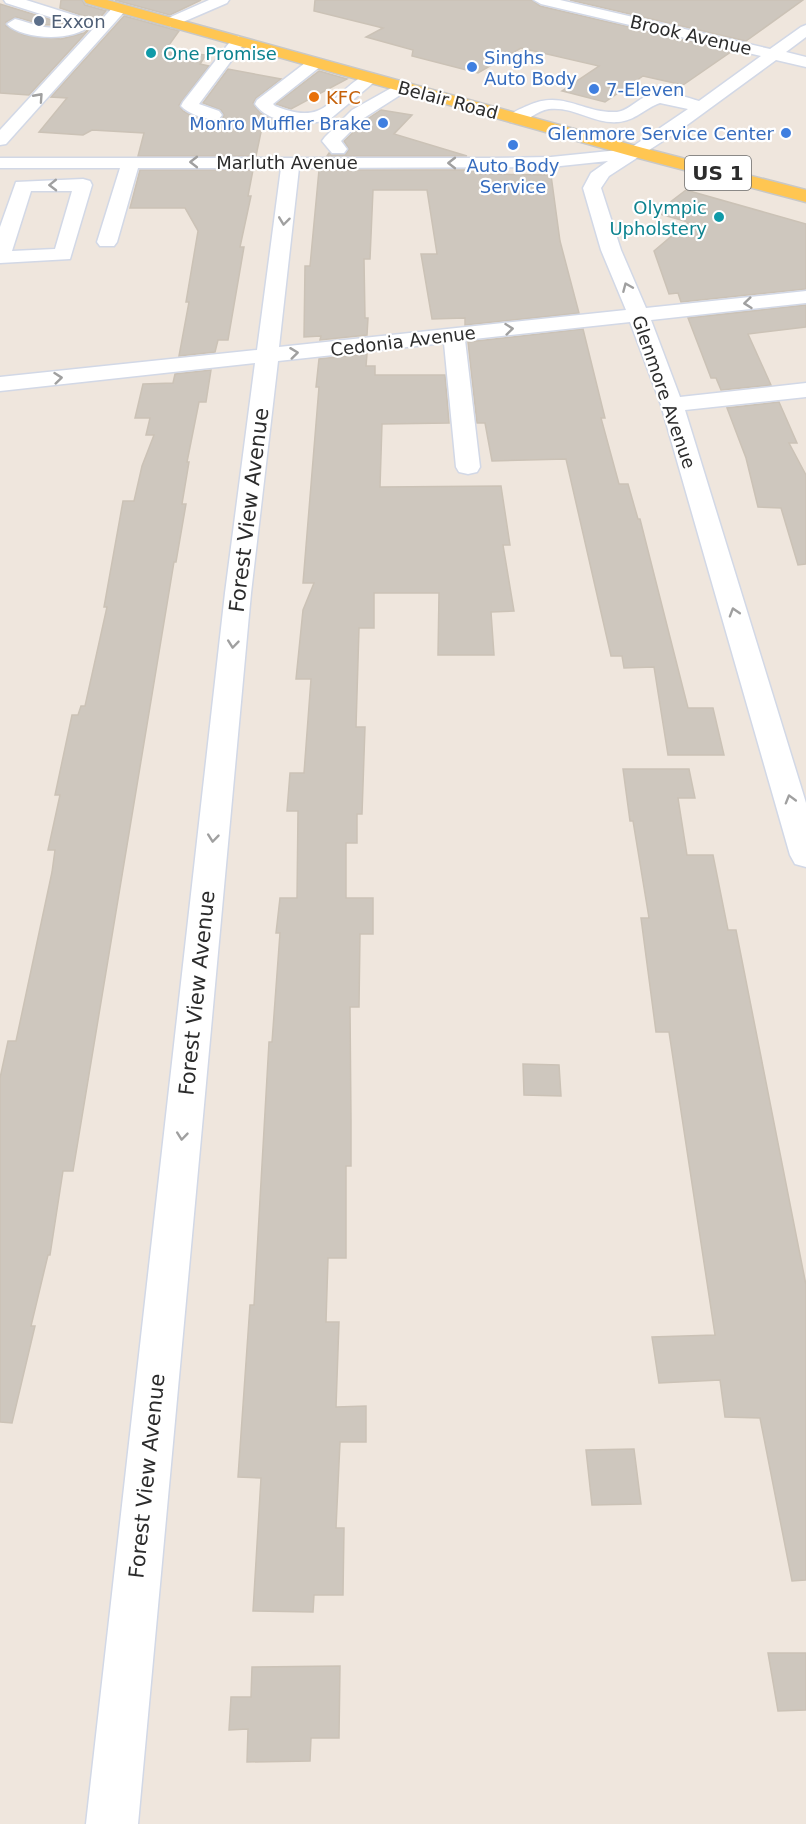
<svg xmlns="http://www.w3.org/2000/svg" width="806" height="1824" font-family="'DejaVu Sans',sans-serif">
<rect width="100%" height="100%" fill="#efe6dd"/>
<g fill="#cec7be" stroke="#cbc2b6" stroke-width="1.5">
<polygon points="61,0 82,0 85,5 106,11 29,95 0,93 0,4 65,24 44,25 16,17 6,22 6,26 24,35 61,39 84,33 91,27 92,23 84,16 60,8"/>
<polygon points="115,0 201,0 170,15"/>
<polygon points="315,0 532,0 540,6 732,51 683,85 643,76 605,102 562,91 599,66 521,48 478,73 412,56 413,50 366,37 383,28 314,11"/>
<polygon points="570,0 803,0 746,41"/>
<polygon points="124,16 179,31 164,52 206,55 200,64 209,66 179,105 183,111 192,116 209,121 221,120 224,115 221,110 203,103 228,69 281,79 256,98 253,103 260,113 275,121 261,132 256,156 138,156 144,133 92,130 83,135 39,132 67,98 51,97"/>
<polygon points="319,71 347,79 291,109 276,104"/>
<polygon points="381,110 412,115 394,134 467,156 327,156 329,153 346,154 349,149 344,141 366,120"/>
<polygon points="140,170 253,170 248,196 251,196 240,247 244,247 228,340 218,340 215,352 179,356 189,302 186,302 198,231 185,208 130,208"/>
<polygon points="319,170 484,170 478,174 551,175 560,241 579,313 465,325 465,318 432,319 421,254 437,254 427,190 373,190 370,259 364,259 365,318 368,318 367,335 320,340 321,336 304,337 305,266 310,266"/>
<polygon points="686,190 806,224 806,289 681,302 678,293 669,294 654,251 688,222 656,213"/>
<polygon points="806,305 806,327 748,334 771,385 721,390 716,378 711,378 688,318"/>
<polygon points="583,329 605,418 601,418 619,484 628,484 638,519 640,519 688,708 713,708 724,755 668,755 654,667 624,668 622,656 611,656 566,459 492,461 485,423 477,423 468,342"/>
<polygon points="367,354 366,366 375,366 375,375 445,375 449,423 382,424 380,487 501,486 510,545 503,545 514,611 491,612 494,655 438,655 439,593 374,593 374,628 359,628 356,727 365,727 362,814 357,814 357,843 346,843 346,898 373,898 373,934 360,934 359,1007 350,1007 351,1120 351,1166 346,1166 346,1258 328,1258 326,1322 339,1322 336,1407 366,1406 366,1442 340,1442 336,1528 344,1528 343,1595 314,1595 313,1612 253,1611 261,1478 238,1477 250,1305 254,1305 269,1042 272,1042 280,933 276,933 280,898 297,898 298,811 287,811 290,773 304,773 311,679 296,679 303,610 314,583 303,583 319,387 316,387 319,359"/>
<polygon points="211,370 206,402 199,402 187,462 189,462 182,504 186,504 176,562 174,562 73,1171 63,1171 50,1255 48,1255 31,1326 35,1326 12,1423 0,1422 0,1078 8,1041 16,1041 52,872 55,850 48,850 60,795 55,795 72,715 78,715 81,706 85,706 107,607 104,607 123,501 134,501 142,466 154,435 146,435 150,418 135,418 143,384 173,383 175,374"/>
<polygon points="779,402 797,443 789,443 806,475 806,564 798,565 781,508 758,507 746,458 727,408"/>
<polygon points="623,769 689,769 695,798 678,798 687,855 713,855 728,930 736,930 806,1285 806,1580 792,1581 760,1418 725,1417 720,1380 659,1383 652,1337 715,1335 669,1032 656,1032 641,918 649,918 633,821 630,821"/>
<polygon points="523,1064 559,1065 561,1096 524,1095"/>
<polygon points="634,1449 641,1504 592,1505 586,1450"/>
<polygon points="768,1653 806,1653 806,1710 778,1711"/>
<polygon points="340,1666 339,1738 311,1738 310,1761 247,1762 248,1729 229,1730 231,1697 251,1697 252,1667"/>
</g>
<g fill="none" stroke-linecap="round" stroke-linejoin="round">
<defs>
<g id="minor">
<path d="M4,0H26L83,18L90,25C75,42 22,40 7,24L15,19C34,24 52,33 72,24L6,3Z"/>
<polygon points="209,0 229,0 227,3 176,25 171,27 163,22 166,19"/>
<path d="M534,0H560L770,49L801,27L806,25V37L786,52L806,57V67L776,60L683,128L609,176L601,188L621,250L646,308L806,291V303L651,320L680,397L806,383V397L685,410L806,803V867L795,864L790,855L661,405L630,322L465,340L480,467L477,472L468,474L459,472L456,467L444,343L278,361L251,593L138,1824H86L225,593L255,363L0,391V377L257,350L281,168H138L117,242L114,246H100L97,242L120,168H0V158H489L551,157L629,149L688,109L660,103C645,108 635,121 618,122C594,124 573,106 549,109C535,111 525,125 510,122L507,118C512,112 520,109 527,106C563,89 583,114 617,112C626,111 633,104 641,99C660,88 680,95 699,101L761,56L541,4ZM608,161L591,173L583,188L601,250L626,310L279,347L299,168L551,167Z"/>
<polygon points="120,4 127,8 125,11 6,144 0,145 0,130 115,5"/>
<path d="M238,36L246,41L199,104L219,111L222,115L219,119C208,121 188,114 181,106L183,102L233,38Z"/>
<path d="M315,58L321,60L323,63L321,66L273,104L275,106C287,111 304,116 317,111C336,105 356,69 377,75L379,78L329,120C306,125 270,125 255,104L257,100L309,60Z"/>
<polygon points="402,82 408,84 410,87 408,90 364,118 341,141 347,149 344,153 332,153 322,141 325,137 352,110"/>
<path d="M83,179L90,181L92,185L70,259L0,263V227L16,182ZM31,191H72L55,249L12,251Z"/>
</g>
<polygon id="major" points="84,0 107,0 643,148 806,190 806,202 631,156 86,3"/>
</defs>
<use href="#minor" stroke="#d2d8e6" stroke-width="3"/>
<use href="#major" stroke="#c8c8c8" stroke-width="3"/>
<use href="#minor" fill="#fff" fill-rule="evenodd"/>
<use href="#major" fill="#ffc652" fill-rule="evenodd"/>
</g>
<defs><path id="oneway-chevron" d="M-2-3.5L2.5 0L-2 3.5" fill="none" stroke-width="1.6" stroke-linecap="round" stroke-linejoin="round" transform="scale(1.5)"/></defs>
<g stroke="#a0a0a0">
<use href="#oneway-chevron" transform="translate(39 97) rotate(-48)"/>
<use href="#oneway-chevron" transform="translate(194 162) rotate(-180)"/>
<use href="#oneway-chevron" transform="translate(452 163) rotate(-180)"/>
<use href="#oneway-chevron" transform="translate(53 185) rotate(179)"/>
<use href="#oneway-chevron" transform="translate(284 221) rotate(97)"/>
<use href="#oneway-chevron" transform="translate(627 287) rotate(-113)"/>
<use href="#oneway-chevron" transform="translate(748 303) rotate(174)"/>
<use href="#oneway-chevron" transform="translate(509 329) rotate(-6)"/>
<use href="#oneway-chevron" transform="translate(294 353) rotate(-7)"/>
<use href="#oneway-chevron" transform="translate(58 378) rotate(-6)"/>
<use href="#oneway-chevron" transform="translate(734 612) rotate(-107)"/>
<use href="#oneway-chevron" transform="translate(233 644) rotate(96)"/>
<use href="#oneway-chevron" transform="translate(790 799) rotate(-106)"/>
<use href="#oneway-chevron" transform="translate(213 838) rotate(96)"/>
<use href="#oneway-chevron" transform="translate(182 1136) rotate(96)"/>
</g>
<circle fill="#5c6f8a" stroke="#fff" stroke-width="2" cx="39" cy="21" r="6"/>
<g fill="#0f9aa8" stroke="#fff" stroke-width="2">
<circle cx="151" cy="53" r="6"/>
<circle cx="719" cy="217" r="6"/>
</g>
<g fill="#3f7fe0" stroke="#fff" stroke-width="2">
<circle cx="472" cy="67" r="6"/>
<circle cx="594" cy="89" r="6"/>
<circle cx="383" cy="123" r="6"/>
<circle cx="786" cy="133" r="6"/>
<circle cx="513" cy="145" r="6"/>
</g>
<circle fill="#e8710a" stroke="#fff" stroke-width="2" cx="314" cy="97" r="6"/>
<g text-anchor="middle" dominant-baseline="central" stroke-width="4.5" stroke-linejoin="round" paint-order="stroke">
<g font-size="18" fill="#4e5e75" stroke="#fff" text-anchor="start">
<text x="51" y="21">Exxon</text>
</g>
<g font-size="18" fill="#2c2c2c" stroke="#fff">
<text transform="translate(691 35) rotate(13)">Brook Avenue</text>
<text transform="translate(448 100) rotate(15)">Belair Road</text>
<text x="287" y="162">Marluth Avenue</text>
<text transform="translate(403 341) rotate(-7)">Cedonia Avenue</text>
<text transform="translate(664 392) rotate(71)">Glenmore Avenue</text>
</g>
<g font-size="18" fill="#0d838f" stroke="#fff" text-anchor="start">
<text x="163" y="53">One Promise</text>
<text x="707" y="207" text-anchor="end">Olympic<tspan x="707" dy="21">Upholstery</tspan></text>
</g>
<g font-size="18" fill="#366cbe" stroke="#fff" text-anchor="start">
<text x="484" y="57">Singhs<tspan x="484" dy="21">Auto Body</tspan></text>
<text x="606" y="89">7-Eleven</text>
<text x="371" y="123" text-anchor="end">Monro Muffler Brake</text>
<text x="774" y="133" text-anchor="end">Glenmore Service Center</text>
<text x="513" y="165" text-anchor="middle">Auto Body<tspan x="513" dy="21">Service</tspan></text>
</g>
<g font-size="18" fill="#c56008" stroke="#fff" text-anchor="start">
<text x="326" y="97">KFC</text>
</g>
<rect fill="#fff" stroke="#6b6b6b" stroke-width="1.5" x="685" y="156" width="66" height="34" rx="4.5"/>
<g font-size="20" font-weight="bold" fill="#2c2c2c">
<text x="718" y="173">US 1</text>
</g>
<g font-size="21" fill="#2c2c2c" stroke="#fff">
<text transform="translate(249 510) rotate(-83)">Forest View Avenue</text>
<text transform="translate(197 993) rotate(-84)">Forest View Avenue</text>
<text transform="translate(147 1476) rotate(-84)">Forest View Avenue</text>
</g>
</g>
</svg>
